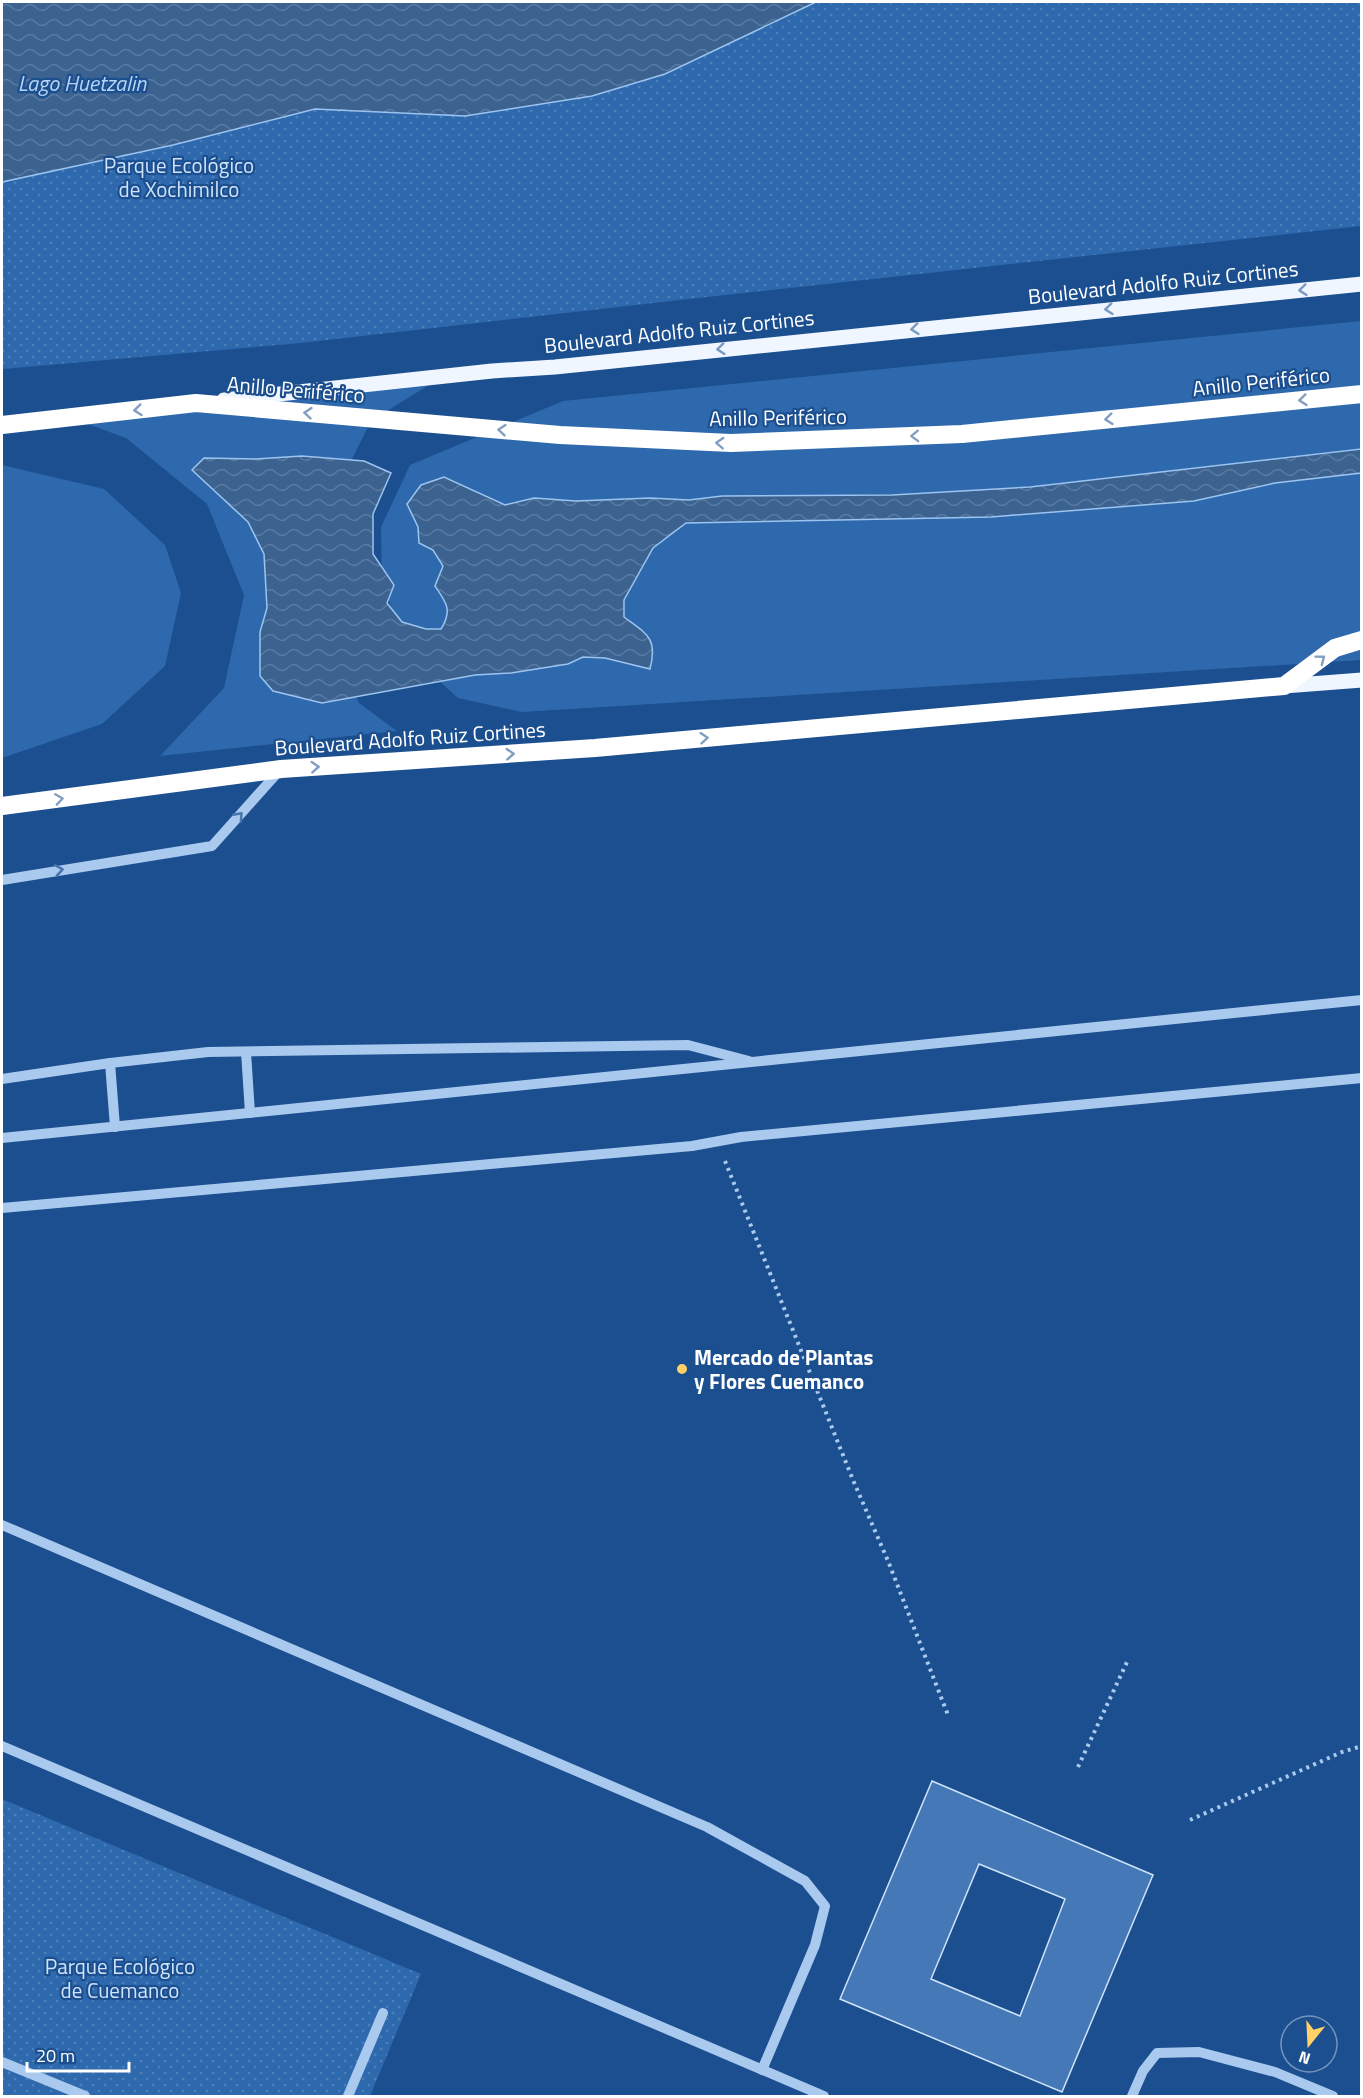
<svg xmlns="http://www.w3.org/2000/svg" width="1363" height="2098" font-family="'Titillium Web',sans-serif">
<defs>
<pattern id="park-dots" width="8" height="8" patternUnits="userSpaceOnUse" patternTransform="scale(1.5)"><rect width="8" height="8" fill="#2e69ad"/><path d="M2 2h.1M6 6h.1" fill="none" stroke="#4d80b9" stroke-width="1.8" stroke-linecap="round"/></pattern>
<pattern id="water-waves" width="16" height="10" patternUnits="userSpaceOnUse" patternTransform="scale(1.5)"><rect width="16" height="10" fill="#3c6290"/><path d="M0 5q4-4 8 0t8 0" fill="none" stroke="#597aa1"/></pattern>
</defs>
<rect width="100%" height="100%" fill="#1b4f8f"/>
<g fill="#2e69ad">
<polygon points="1361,321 1361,660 522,712 458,698 409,654 382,582 381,527 410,465 563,401"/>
<polygon points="437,380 371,421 320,523 322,620 359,703 397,731 160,756 224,688 244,595 207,504 126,438 74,419"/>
<polygon points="2,465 104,489 165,545 181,593 165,666 102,724 2,758"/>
</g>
<g fill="url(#park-dots)">
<polygon points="2,2 1361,2 1361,226 689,299 301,343 2,369"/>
<polygon points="2,1799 421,1974 370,2096 2,2096"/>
</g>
<g fill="url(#water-waves)" stroke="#9cc4f0" stroke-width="1.5">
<polygon points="2,2 816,2 665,74 592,96 465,116 315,109 173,145 2,182"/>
<path d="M1361,449V473L1275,483L1194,501L991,517L686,523L653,548L624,600V617C647,634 658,638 650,669L605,658L583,657L568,664L511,673L475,675L322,703L273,691L260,676V632L267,608L264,554L248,522L192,470L204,458L256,459L302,456L364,461L391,473L373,514V554L394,585L387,603L402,622L426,629H441C453,610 446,602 435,586L443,566L433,550L419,543L418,527L407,504L421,485L444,477L505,505L534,498L576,501L650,498L689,500L722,496L892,495L1030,487Z"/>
</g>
<path fill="#4478b7" stroke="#cfe3fa" stroke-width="1.5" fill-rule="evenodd" d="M932,1781L1153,1875L1062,2092L840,1999ZM979,1864L1065,1899L1020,2016L931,1979Z"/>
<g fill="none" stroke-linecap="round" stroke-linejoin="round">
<g stroke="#a9c9ee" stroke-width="4" stroke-dasharray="3 4.5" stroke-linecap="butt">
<polyline points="725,1161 853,1480 888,1561 948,1715"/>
<polyline points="1078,1767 1127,1662"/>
<polyline points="1190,1820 1342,1752 1362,1746"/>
</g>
<g stroke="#a9c9ee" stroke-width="10">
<polyline points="2,880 212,846 280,770"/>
<polyline points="246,1052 250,1113"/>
<polyline points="110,1063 115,1127"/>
<polyline points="2,1079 110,1063 208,1052 688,1045 749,1061"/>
<polyline points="2,1138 1362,1000"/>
<polyline points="2,1208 692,1146 741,1137 1362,1078"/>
<polyline points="2,1525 707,1827 805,1881 825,1906 815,1945 762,2070"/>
<polyline points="2,1746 824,2096"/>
<polyline points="2,2062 85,2096"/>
<polyline points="348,2096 383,2013"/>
<polyline points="1132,2096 1143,2071 1157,2053 1199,2052 1275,2072 1333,2096"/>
</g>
<g stroke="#f0f6ff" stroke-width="15">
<polyline points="224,400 492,371 555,367 1362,284"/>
<polyline points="1284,686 1362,680"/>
</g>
<g stroke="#fff" stroke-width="18">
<polyline points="2,425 196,403 560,435 731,443 962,434 1362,394"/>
<polyline points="2,806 281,769 595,748 1284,686 1335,648 1362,640"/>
</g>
</g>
<defs><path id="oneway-chevron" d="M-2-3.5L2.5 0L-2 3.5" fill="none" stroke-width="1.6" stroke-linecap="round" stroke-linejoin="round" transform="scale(1.5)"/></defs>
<g stroke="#7b9ac1">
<use href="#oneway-chevron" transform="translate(1303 290) rotate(174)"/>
<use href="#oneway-chevron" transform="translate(1109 309) rotate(174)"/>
<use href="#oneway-chevron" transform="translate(915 329) rotate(174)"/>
<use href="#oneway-chevron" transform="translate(721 349) rotate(174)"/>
</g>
<g stroke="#829ec1">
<use href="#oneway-chevron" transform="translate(1303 400) rotate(174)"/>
<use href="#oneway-chevron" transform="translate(138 410) rotate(174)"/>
<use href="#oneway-chevron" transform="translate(308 413) rotate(-175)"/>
<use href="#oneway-chevron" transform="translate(1109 419) rotate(174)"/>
<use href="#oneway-chevron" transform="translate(502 430) rotate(-175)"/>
<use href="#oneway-chevron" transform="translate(915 436) rotate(178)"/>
<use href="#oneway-chevron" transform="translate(720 443) rotate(-177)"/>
<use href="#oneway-chevron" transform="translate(1321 659) rotate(-37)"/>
<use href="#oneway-chevron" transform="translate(704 738) rotate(-5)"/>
<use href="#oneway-chevron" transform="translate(510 754) rotate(-4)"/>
<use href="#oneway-chevron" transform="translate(315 767) rotate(-4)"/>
<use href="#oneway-chevron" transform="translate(59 799) rotate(-8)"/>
</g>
<g stroke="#4674ac">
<use href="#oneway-chevron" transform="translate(239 816) rotate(-48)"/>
<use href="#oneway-chevron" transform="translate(59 870) rotate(-9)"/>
</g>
<circle fill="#ffd166" stroke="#1b4f8f" stroke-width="2" cx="682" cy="1369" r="6"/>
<g text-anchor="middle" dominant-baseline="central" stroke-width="4.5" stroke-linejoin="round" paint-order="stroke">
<g font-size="21" fill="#cfe3fa" stroke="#1b4f8f">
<text x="179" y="165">Parque Ecológico<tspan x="179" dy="24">de Xochimilco</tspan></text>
<text x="120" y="1966">Parque Ecológico<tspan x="120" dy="24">de Cuemanco</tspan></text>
</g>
<g font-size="21" fill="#fff" stroke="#1b4f8f">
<text transform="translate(1163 282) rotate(-6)">Boulevard Adolfo Ruiz Cortines</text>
<text transform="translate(679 331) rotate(-6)">Boulevard Adolfo Ruiz Cortines</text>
<text transform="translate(1261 381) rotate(-6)">Anillo Periférico</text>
<text transform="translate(296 389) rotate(5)">Anillo Periférico</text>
<text transform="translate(778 417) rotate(-1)">Anillo Periférico</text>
<text transform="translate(410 738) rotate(-4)">Boulevard Adolfo Ruiz Cortines</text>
</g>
<g font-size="21" font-weight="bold" fill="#fff" stroke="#1b4f8f" text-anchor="start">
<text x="694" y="1357">Mercado de Plantas<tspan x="694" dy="24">y Flores Cuemanco</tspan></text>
</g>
<g font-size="22" font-style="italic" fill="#b5d3f5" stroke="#1b4f8f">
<text x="82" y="83">Lago Huetzalin</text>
</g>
</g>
<rect width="1363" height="2098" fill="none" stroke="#ffffff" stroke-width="6"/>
<g transform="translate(1309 2044) rotate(198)"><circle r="28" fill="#1b4f8f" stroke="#7695bc" stroke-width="1.5"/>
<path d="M0-4.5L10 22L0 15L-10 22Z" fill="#ffd166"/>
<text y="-9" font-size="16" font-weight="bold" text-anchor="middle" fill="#ffffff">N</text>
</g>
<path d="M27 2062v9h102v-9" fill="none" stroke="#ffffff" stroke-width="3"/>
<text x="36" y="2062" font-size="18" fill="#ffffff" stroke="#1b4f8f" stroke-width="4.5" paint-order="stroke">20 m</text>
</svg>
